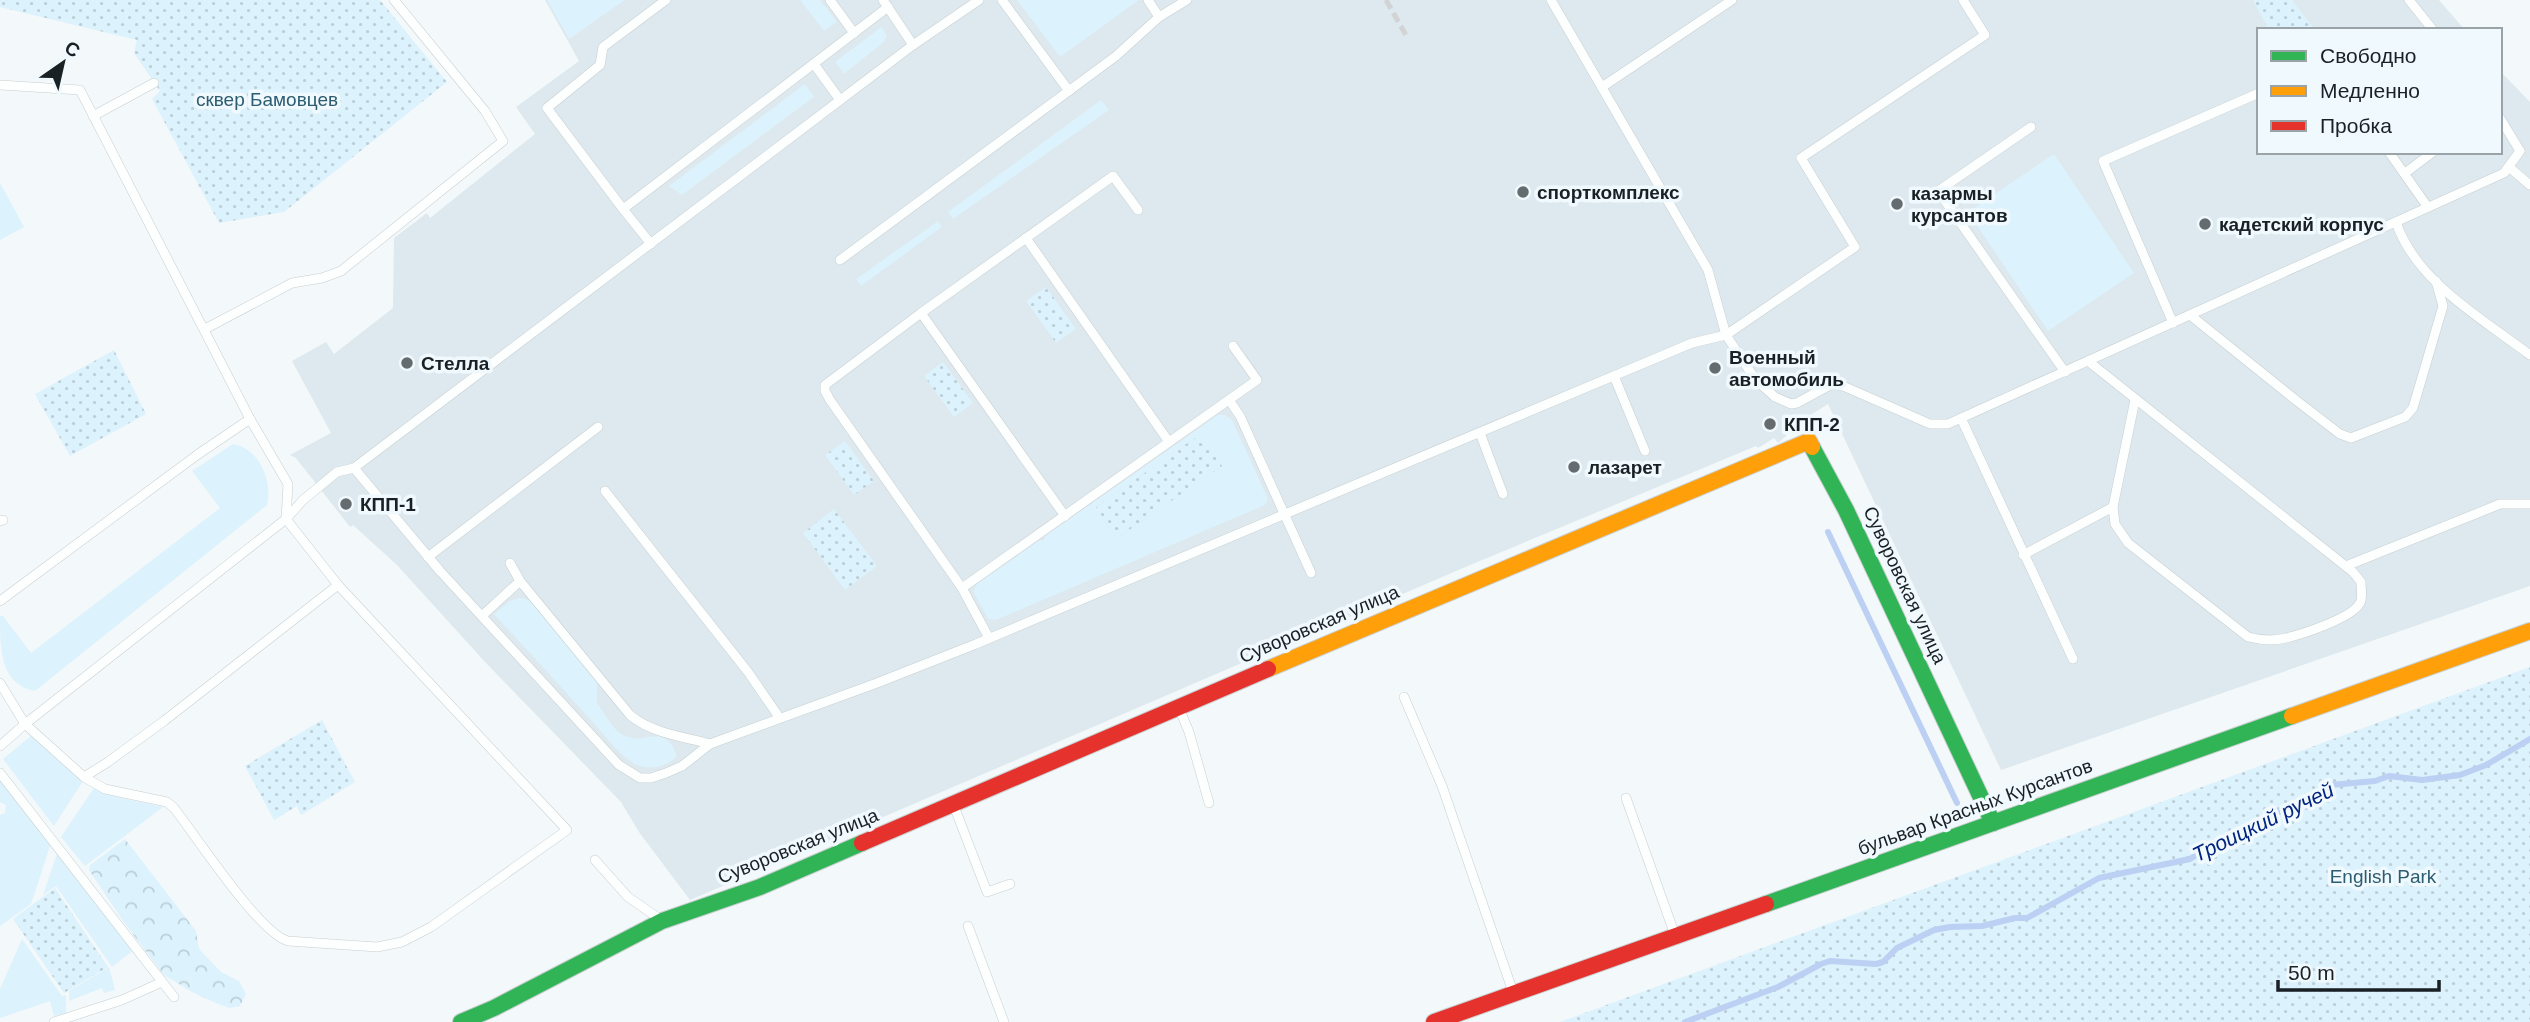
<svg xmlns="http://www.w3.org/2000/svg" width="2530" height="1022" font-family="Arial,sans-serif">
<defs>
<pattern id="forest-crowns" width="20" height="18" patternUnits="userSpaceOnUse" patternTransform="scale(1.75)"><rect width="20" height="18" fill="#dcf2fc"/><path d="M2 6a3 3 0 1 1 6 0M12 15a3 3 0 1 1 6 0" fill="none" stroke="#bccfd8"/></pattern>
<pattern id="park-dots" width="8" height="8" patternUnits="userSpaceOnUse" patternTransform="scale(1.75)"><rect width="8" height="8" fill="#dcf2fc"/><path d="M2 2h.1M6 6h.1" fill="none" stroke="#bccfd8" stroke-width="1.8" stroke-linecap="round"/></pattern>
</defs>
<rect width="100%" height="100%" fill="#f3f8fa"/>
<polygon fill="#dde9ee" points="545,0 2439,0 2465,30 2259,30 2259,152 2500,152 2500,71 2530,102 2530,586 2001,770 1828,404 1790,428 1786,436 1778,443 1774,438 1758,448 1756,446 1463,568 690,900 639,832 621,802 486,663 397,565 353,525 350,527 296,458 290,455 331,433 292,361 326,342 334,354 393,308 394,238 427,213 430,218 535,134 516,107 579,61"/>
<g fill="#dcf2fc" fill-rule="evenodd">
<polygon points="547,0 625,0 569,39"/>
<polygon points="800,0 820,0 837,22 824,31"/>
<polygon points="1017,0 1139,0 1060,57"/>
<polygon points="881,27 887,35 884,42 844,74 835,62"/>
<polygon points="805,84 814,97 682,195 669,186"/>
<polygon points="1101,100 1109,110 953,219 948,212"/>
<polygon points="2054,154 2134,273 2048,331 1968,212"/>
<polygon points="0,183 24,227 0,240"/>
<polygon points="938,221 942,227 861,286 856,279"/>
<path d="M1218,415H1225L1232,420L1268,499L1265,505L996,620L988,619L973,591L977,584L1040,540L1042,541L1045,539L1044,537ZM1201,434L1222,466L1116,539L1096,507Z"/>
<path d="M233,444C259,448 273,481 267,505L35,691C0,685 0,648 0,616H3L31,653L220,508L192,471Z"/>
<path d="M520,598L528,600L536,606L597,683V703C604,712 612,728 621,734C645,748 664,720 677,756C668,766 651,771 638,765C621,759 601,730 588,717C557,682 525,648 494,614L510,601Z"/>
<polygon points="32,735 83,781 54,826 3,759"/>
<polygon points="0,780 51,843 31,904 0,926 0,815 5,813 6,805 0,802"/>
<polygon points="94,788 117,797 163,807 85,866 61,837"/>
<polygon points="58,851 135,949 112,967 56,886 43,895"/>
<polygon points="22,939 62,996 66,995 66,1013 54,1016 50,1001 0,1018 0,989"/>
<polygon points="109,967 115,990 104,993 102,988 69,1001 69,991"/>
</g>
<polygon fill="url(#forest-crowns)" points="125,839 196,931 199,949 221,972 239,981 246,994 240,1006 229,1008 216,1003 194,993 164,975 123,921 89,870 90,865"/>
<g fill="url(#park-dots)">
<polygon points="0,0 380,0 447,82 284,212 219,223 152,99 160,91 134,53 137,40 0,7"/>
<polygon points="2253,0 2292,0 2315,30 2269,30"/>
<polygon points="1046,287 1076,329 1056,343 1026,301"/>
<polygon points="114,350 146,414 70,456 35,394"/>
<polygon points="943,362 973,403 954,417 924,376"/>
<polygon points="1202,433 1222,466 1116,539 1096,507"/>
<polygon points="845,441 874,481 854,495 825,455"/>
<polygon points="834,509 877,566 845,590 803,533"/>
<polygon points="2530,667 2530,1022 1560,1022"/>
<polygon points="322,720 355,782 301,815 297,806 274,820 245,766"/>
<polygon points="55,888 108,967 64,993 13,919"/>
</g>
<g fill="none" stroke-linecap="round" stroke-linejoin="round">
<g stroke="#bcd0f3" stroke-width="6">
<polyline points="1828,532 1957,803"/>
<polyline points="1685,1022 1778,987 1821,964 1830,961 1876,964 1883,962 1897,948 1934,930 1950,927 1982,926 2015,918 2027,918 2099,878 2190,859 2206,849 2238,836 2266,818 2308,799 2331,785 2375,781 2389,776 2422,780 2460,775 2486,765 2530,739"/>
</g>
<defs>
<g id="lane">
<polyline points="830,0 854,33"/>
<polyline points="883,0 913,45"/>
<polyline points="1002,0 1069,91"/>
<polyline points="1148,0 1159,17"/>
<polyline points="1551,0 1708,270 1726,335 1755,379 1775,397 1791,404 1797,403 1832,384 1843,386 1930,424 1948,424 2504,173 2520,151"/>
<polyline points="2409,0 2433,30"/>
<polyline points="814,64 840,100"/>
<path d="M0,85L80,90L250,419L288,484L286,519L338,585L567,830L431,927L402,942L377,947L288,941C259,933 196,836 174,808L167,802L105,789L84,777L25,724L0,683"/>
<polyline points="1602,87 1732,0"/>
<polyline points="93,116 154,83"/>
<polyline points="2500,118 2520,151"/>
<polyline points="2031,127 1938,191 2065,372"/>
<polyline points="2389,152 2427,206"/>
<polyline points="2509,167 2530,185"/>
<polyline points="2405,173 2433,152"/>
<polyline points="623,209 547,108 600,65 603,47 666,0"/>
<path d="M2396,222C2416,282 2483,319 2530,355"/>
<polyline points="1026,238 1169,442"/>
<polyline points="651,244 623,209 888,7"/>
<polyline points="840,260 1116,56 1159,17 1187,0"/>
<polyline points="921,313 1065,516"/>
<polyline points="2190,315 2297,401 2340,434 2351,438 2405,417 2413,408 2443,306 2436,281"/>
<polyline points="2173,323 2103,161 2259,93"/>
<polyline points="205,329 292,283 322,278 341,271 503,141 485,111 394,0"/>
<path d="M2088,361L2353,572L2361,582C2361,588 2363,598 2360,603C2352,618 2303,634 2286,638C2274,641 2260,640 2248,637L2128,543L2115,524L2113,507L2135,400"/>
<polyline points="1614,376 1645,451"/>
<polyline points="1229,400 1240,416 1311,573"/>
<polyline points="1961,418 2073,659"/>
<polyline points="1480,433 1503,494"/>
<polyline points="354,468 440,571 619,765 640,778 651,778 666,773 682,766 710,744 877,683 976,644 1692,343 1726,335 1855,247 1801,158 1985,35 1963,0"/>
<polyline points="605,491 748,672 779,717"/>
<polyline points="0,521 3,520"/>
<polyline points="2023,555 2113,507"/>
<polyline points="428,557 598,427"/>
<path d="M510,563L520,581L630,715C651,733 684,737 710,744"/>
<polyline points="2346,566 2500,504 2530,504"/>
<polyline points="962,588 1257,380 1233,346"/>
<polyline points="0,601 197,455 250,419"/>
<polyline points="482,616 520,581"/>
<polyline points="989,638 962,588 830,400 825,391 825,385 921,313 1113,176 1138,210"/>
<polyline points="1404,697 1442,786 1513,992"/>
<polyline points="1179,708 1189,732 1209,803"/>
<polyline points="0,746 25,724 286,519 303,500 337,472 354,468 913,45 979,0"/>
<polyline points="0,773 174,997"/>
<polyline points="84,777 108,762 164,721 338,585"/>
<polyline points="1626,798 1675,935"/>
<polyline points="954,806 987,892 1010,884"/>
<polyline points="595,860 628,897 657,917"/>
<polyline points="968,926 1004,1022"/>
<polyline points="54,1022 122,1000 162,982"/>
</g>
<g id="fast">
<polyline points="1812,447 1846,510 1993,823"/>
<polyline points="1766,904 2292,716"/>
<polyline points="461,1022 494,1008 662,921 760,887 862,843"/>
</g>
<g id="slow">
<polyline points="1268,669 1809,441 1812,447"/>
<polyline points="2292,716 2530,631"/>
</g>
<g id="jam">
<polyline points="862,843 1268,669"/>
<polyline points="1434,1022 1766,904"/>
</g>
</defs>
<use href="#lane" stroke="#c8cfd1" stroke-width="10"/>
<use href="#fast" stroke="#c8cfd1" stroke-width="18"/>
<use href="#slow" stroke="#c8cfd1" stroke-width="18"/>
<use href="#jam" stroke="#c8cfd1" stroke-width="18"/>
<use href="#lane" stroke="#fdfefe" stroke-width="9"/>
<use href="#fast" stroke="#30b455" stroke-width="16"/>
<use href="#slow" stroke="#ff9f0a" stroke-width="16"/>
<use href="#jam" stroke="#e5322d" stroke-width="16"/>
<polyline stroke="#d2d3d4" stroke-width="5" stroke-dasharray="10 5" stroke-linecap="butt" points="1386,0 1407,37"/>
</g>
<g fill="#656c70" stroke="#f0f9fd" stroke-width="2.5">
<circle cx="1523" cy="192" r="7"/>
<circle cx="1897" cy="204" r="7"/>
<circle cx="2205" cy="224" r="7"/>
<circle cx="407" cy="363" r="7"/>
<circle cx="1715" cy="368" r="7"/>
<circle cx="1770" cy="424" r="7"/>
<circle cx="1574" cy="467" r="7"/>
<circle cx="346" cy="504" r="7"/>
</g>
<g text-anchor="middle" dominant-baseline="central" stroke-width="7" stroke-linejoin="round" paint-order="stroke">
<g font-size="19" fill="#2c5d71" stroke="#f0f9fd">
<text x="267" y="99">сквер Бамовцев</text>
<text x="2383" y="876">English Park</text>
</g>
<g font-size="19" font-weight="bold" fill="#192125" stroke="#f0f9fd" text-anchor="start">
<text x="1537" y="192">спорткомплекс</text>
<text x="1911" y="193">казармы<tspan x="1911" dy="22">курсантов</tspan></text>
<text x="2219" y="224">кадетский корпус</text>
<text x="1729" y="357">Военный<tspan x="1729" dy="22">автомобиль</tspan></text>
<text x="421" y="363">Стелла</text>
<text x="1784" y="424">КПП-2</text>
<text x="1588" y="467">лазарет</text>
<text x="360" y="504">КПП-1</text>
</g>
<g font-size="19" fill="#192125" stroke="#f0f9fd">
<text transform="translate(1905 585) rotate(65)">Суворовская улица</text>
<text transform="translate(1319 624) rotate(-23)">Суворовская улица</text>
<text transform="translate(1975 807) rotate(-20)">бульвар Красных Курсантов</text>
<text transform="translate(798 846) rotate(-22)">Суворовская улица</text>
</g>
<g font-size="21" font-style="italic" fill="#02247e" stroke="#f0f9fd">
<text transform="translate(2263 822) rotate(-26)">Троицкий ручей</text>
</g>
</g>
<rect x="2257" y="28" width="245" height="126" fill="#f0f9fd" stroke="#9aa3a7" stroke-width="2"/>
<rect x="2271" y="51" width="35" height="10" fill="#30b455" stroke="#9aa3a7" stroke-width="2"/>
<text x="2320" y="63" font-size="21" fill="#192125">Свободно</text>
<rect x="2271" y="86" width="35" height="10" fill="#ff9f0a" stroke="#9aa3a7" stroke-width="2"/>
<text x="2320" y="98" font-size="21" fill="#192125">Медленно</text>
<rect x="2271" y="121" width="35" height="10" fill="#e5322d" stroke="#9aa3a7" stroke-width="2"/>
<text x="2320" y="133" font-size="21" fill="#192125">Пробка</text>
<g transform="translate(63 63) rotate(34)" stroke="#f0f9fd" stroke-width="5" paint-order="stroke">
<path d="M0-5L12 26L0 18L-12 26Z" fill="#192125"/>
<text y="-10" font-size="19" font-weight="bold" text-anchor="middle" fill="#192125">С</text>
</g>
<path d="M2278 980v10h161v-10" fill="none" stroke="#192125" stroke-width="3.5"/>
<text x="2288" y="980" font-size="21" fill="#192125" stroke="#f0f9fd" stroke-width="5" paint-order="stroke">50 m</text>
</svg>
